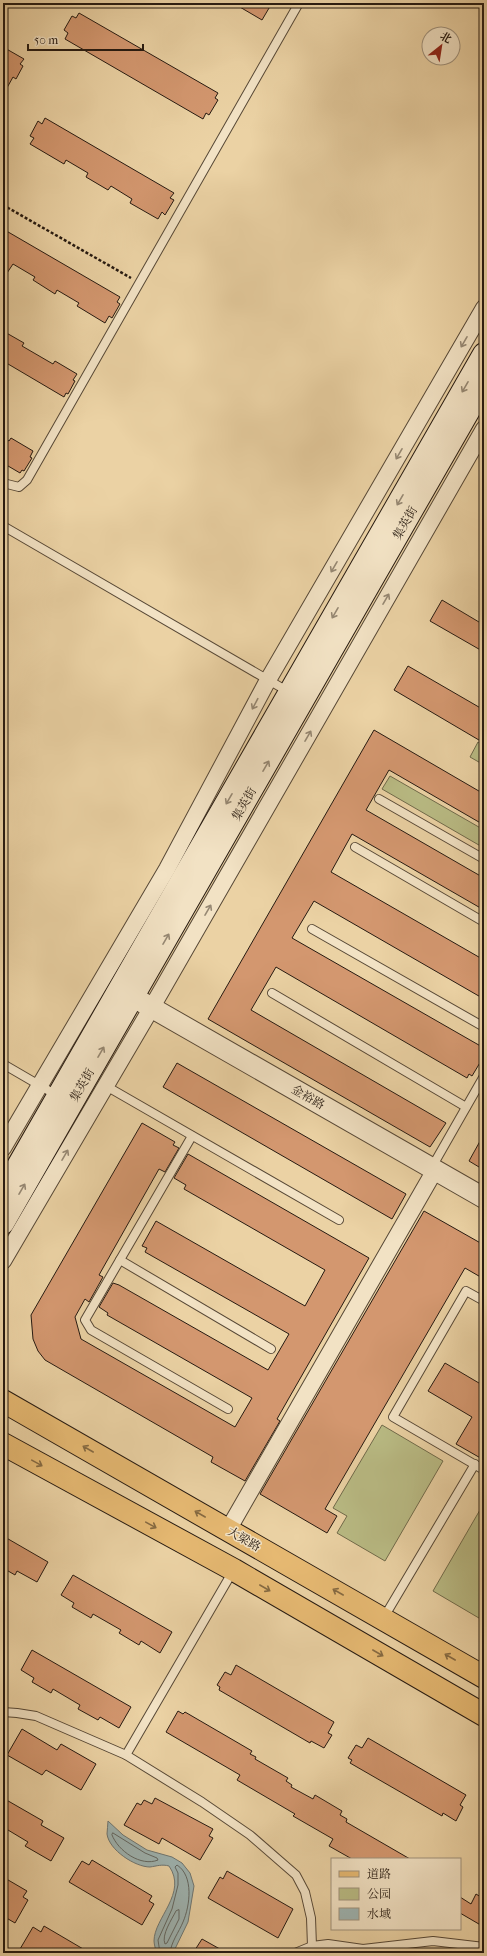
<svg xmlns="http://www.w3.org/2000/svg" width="487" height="1956" font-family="'IM FELL French Canon','Noto Serif SC',serif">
<rect width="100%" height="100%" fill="#ebd2a4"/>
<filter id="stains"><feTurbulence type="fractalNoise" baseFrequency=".005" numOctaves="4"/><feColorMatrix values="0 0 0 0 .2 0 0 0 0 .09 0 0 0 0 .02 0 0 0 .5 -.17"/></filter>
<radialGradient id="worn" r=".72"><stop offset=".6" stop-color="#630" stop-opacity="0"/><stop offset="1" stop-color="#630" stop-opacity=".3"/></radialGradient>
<g fill="#b9bb84" stroke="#706a4a">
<polygon points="478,742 484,746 484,765 470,757"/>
<polygon points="390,776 484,830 484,848 382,789"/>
<polygon points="382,1425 443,1461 385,1561 337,1533 347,1516 333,1508"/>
<polygon points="484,1503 484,1621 433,1591"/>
</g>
<path fill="#9eb4b2" stroke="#6e7672" d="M108,1821L123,1835L147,1850L172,1857L182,1863L190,1873L194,1886L188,1922L173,1953H156C156,1949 154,1945 154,1941C154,1918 188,1893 169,1866C162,1864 157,1866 150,1867C135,1867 109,1850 107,1834C107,1830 108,1825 108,1821Z"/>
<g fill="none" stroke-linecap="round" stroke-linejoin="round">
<g stroke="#626762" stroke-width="1">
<path d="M113,1833L145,1853L157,1858L158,1860C141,1867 118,1851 112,1835Z"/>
<path d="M179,1910V1919L167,1943L165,1944C161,1935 172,1919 176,1911Z"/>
<path d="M160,1953L158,1940L172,1909L178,1885V1873L175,1867L177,1865C194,1876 190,1906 183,1922C179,1932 171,1942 170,1953"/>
</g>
</g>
<g fill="#d3976f" stroke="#261a11">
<polygon points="233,3 272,3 262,20"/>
<polygon points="79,13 218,93 215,98 218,100 209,115 206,113 203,119 65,39 68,33 64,30 72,16 76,18"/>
<polygon points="3,47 24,59 20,64 23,66 16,79 13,77 3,95"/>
<polygon points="45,118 174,193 170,198 174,200 165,215 162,212 158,219 130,203 132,199 111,186 108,190 86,177 88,173 66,160 64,164 30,144 34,138 30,136 38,121 42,124"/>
<polygon points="3,229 120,297 117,302 120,304 112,318 109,316 105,323 77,306 79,303 57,290 55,294 33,280 35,277 13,264 3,279"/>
<polygon points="3,331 24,343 22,346 53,364 55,361 77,374 73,380 75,381 68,394 66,393 64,397 3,361"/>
<polygon points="3,437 9,441 11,438 33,451 30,457 32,458 24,471 22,470 20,473 3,463"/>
<polygon points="442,600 484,625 484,652 430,621"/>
<polygon points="408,666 484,710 484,743 394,690"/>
<polygon points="374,730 484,794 484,825 389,770 366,810 484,878 484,910 352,834 331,872 484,960 484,999 314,901 292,938 484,1048 484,1056 472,1076 469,1074 467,1078 276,967 251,1010 446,1123 430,1147 208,1019"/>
<polygon points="177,1063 406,1194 392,1219 163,1087"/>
<polygon points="142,1123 175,1142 173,1145 179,1148 165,1172 159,1169 99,1275 103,1277 89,1302 85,1299 75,1317 81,1339 235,1427 252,1398 107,1315 108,1313 99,1307 113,1283 119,1285 268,1370 289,1334 145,1252 147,1248 142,1246 156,1221 305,1306 325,1270 184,1189 186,1185 174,1178 188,1154 369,1258 277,1419 280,1421 245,1481 211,1462 213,1457 45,1360 38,1351 33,1339 31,1315"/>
<polygon points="484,1134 484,1170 469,1161"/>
<polygon points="424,1211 484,1245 484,1279 465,1268 325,1509 337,1516 327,1533 260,1494"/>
<polygon points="445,1363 484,1386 484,1460 456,1444 472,1417 428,1391"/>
<polygon points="3,1536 48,1562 37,1582 17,1571 15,1575 3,1568"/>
<polygon points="73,1575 172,1632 160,1653 141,1641 139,1645 119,1633 121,1630 93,1614 91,1618 72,1607 74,1603 61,1595"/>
<polygon points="32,1650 131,1707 119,1728 100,1717 98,1720 78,1709 80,1705 53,1689 51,1693 32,1682 34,1678 21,1670"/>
<polygon points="236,1665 334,1722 328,1733 332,1735 324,1748 311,1741 310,1743 219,1690 220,1687 217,1685 225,1672 231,1675"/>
<polygon points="178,1711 183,1714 185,1712 252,1751 250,1754 256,1757 255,1759 288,1778 286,1781 292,1785 291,1787 313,1799 315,1795 342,1811 340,1815 347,1819 346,1822 410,1859 352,1859 329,1846 333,1839 293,1816 295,1814 237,1780 240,1775 166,1732"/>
<polygon points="22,1729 57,1750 61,1744 96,1764 81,1790 46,1770 42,1775 7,1755"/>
<polygon points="368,1738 466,1795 460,1805 463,1807 456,1821 443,1813 442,1816 350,1763 352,1760 348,1758 356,1745 362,1748"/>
<polygon points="3,1798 43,1821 41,1825 64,1838 51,1861 25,1846 28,1842 3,1827"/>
<polygon points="155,1798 213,1829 209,1836 213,1838 200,1860 162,1838 159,1844 124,1825 137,1803 141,1805 144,1800 152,1804"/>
<polygon points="92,1860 152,1896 149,1901 154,1904 142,1925 69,1882 82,1861 89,1865"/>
<polygon points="227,1871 293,1909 278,1938 208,1898 220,1877 223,1879"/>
<polygon points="3,1877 27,1891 23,1897 28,1900 15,1923 3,1916"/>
<polygon points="476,1894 484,1899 484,1927 460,1913 460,1897 471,1904"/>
<polygon points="44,1926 90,1953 27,1953 20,1949 33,1927 41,1932"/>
<polygon points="202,1939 227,1953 193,1953"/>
</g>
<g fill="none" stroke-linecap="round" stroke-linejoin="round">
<defs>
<g id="service">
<polyline points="3,483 19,487 27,480 299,3"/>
<polyline points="3,526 289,692"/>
<polyline points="379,799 484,859"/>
<polyline points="355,847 484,922"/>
<polyline points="312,929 484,1027"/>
<polyline points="272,993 466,1107"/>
<polyline points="3,1064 58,1096"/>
<polyline points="106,1086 339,1220"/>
<polyline points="192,1136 85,1320 91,1330 228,1409"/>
<polyline points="432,1167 484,1076"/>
<polyline points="120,1260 271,1349"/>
<polyline points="484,1301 466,1291 393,1417 484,1470"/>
<polyline points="383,1619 475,1464"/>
<polyline points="3,1712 17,1713 36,1716 126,1755 202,1802 250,1835 296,1875 305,1892 311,1918 312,1946"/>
<polyline points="126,1755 233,1571"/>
<polyline points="295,1953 312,1946 328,1944 363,1949 433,1941 484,1947"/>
</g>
<g id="minor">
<polyline points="3,1148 167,869 268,680 484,308"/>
<polyline points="3,1261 152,1007 484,429"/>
<polyline points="228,1530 435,1170"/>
</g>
<polyline id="tertiary" points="133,997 484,1198"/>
<g id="secondary">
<polyline points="3,1192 484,354"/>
<polyline points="3,1223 484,384"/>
</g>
<g id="primary">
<polyline points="3,1401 484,1677"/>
<polyline points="3,1444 234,1570 484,1715"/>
</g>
</defs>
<use href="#service" stroke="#574836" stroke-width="10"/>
<use href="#minor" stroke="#574836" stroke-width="18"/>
<use href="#tertiary" stroke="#574836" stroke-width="22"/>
<use href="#secondary" stroke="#261a11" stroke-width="24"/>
<use href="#primary" stroke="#261a11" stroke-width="24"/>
<polyline stroke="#261a11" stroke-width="2.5" stroke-dasharray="3 2" stroke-linecap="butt" points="3,205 131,278"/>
<use href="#service" stroke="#f2e2c4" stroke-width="8"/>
<use href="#minor" stroke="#f2e2c4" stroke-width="16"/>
<use href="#tertiary" stroke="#f2e2c4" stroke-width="20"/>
<use href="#secondary" stroke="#f2e2c4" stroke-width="22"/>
<use href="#primary" stroke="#e6b972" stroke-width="22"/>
</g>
<defs><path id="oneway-shaft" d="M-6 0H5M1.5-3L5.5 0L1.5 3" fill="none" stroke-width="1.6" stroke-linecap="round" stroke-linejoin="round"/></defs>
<g stroke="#968873">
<use href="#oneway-shaft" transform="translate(464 342) rotate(120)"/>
<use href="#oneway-shaft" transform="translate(465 387) rotate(120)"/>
<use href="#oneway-shaft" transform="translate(399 454) rotate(120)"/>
<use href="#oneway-shaft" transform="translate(400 500) rotate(120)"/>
<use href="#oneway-shaft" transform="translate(334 567) rotate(120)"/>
<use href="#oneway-shaft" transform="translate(386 599) rotate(-60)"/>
<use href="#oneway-shaft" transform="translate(335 613) rotate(120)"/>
<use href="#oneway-shaft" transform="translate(255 704) rotate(118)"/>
<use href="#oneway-shaft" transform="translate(308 736) rotate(-60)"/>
<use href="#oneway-shaft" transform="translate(266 766) rotate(-60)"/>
<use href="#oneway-shaft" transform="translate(229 799) rotate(120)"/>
<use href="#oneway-shaft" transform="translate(208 910) rotate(-60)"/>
<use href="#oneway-shaft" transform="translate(166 939) rotate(-60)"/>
<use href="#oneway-shaft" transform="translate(101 1052) rotate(-60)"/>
<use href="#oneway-shaft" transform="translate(65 1155) rotate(-60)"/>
<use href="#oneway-shaft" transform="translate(22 1189) rotate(-60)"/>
</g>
<g stroke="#866a42">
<use href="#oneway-shaft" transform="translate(88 1449) rotate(-150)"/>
<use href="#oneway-shaft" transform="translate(37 1463) rotate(29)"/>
<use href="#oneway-shaft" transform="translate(200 1514) rotate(-150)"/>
<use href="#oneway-shaft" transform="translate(151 1525) rotate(29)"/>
<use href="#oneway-shaft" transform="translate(265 1588) rotate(30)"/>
<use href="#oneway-shaft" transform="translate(338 1592) rotate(-150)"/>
<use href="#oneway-shaft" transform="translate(378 1653) rotate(30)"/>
<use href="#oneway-shaft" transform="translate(450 1657) rotate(-150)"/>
</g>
<g text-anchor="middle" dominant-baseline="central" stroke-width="3" stroke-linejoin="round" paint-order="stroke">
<g font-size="12" fill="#261a11" stroke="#f2e2c4">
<text transform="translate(405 523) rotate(-60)">集英街</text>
<text transform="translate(244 804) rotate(-60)">集英街</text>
<text transform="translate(82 1085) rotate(-60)">集英街</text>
<text transform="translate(308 1097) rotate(30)">金裕路</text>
<text transform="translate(244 1539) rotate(30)">大梁路</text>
</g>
</g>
<rect width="487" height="1956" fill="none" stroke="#ebd2a4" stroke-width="16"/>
<rect x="4" y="4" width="479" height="1948" fill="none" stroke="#261a11" stroke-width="2"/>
<rect x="8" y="8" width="471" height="1940" fill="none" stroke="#261a11"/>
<rect x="331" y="1858" width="130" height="72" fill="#f2e2c4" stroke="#a0927c"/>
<rect x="339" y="1871" width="20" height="6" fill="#e6b972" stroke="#a0927c"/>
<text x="367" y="1878" font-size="12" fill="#261a11">道路</text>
<rect x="339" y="1888" width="20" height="12" fill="#b9bb84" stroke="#a0927c"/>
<text x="367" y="1898" font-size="12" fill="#261a11">公园</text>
<rect x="339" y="1908" width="20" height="12" fill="#9eb4b2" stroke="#a0927c"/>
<text x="367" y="1918" font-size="12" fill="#261a11">水域</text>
<g transform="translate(441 46) rotate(30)"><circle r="19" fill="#f2e2c4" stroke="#a0927c"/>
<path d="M0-3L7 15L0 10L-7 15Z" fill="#8f2418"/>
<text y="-6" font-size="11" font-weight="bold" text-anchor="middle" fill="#261a11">北</text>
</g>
<path d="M28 44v6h115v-6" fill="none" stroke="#261a11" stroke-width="2"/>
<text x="34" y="44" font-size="12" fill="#261a11" stroke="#f2e2c4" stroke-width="3" paint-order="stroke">50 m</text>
<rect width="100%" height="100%" filter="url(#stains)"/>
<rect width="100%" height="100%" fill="url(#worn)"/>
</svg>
